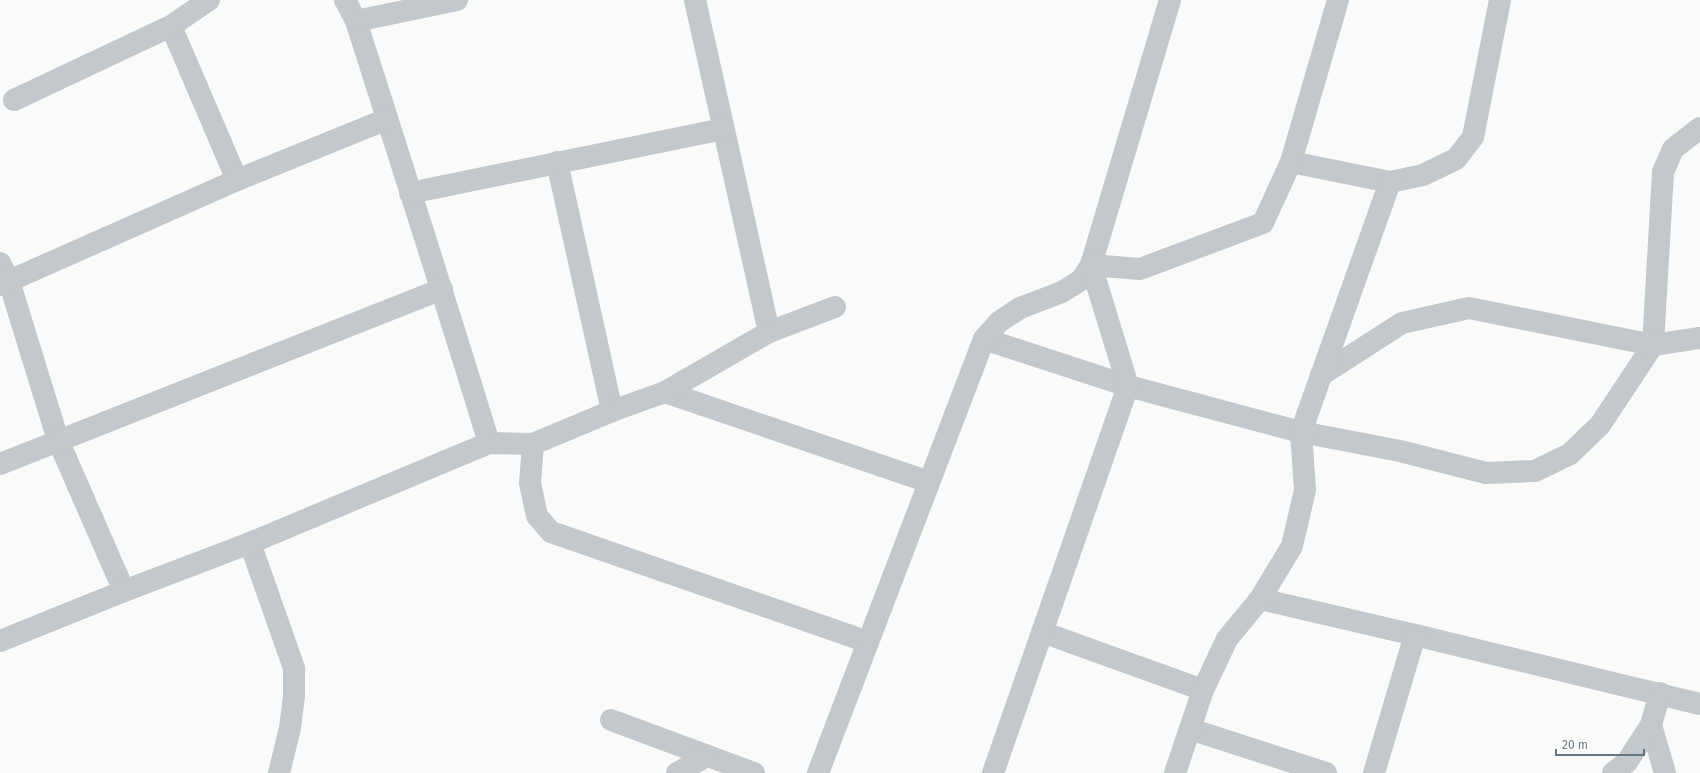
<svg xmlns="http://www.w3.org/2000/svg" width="1700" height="773" font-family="'Fira Sans',sans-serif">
<rect width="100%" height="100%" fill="#fafaf8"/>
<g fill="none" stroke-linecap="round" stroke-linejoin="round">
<g stroke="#c3c8cc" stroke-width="22">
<path d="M345,0L356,21C401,162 446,302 489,443"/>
<polyline points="695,0 769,332"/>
<polyline points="356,21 457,0"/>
<polyline points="171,26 237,180"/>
<polyline points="14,100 171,26 209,0"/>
<polyline points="557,162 612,411"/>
<polyline points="1291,162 1390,182 1423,175 1456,159 1473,137 1500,0"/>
<polyline points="410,193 723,129"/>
<polyline points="0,263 9,281 58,440 124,591"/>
<polyline points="0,285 237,180 387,119"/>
<polyline points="984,339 1128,386 1301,432 1400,451 1486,473 1535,471 1570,454 1600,425 1653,345 1663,172 1673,149 1700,128"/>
<polyline points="1321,375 1402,323 1469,308 1653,345 1700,338"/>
<polyline points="665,392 929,482"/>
<polyline points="533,444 530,483 537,516 551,532 868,642"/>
<polyline points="0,464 442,289"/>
<polyline points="250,543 294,668 294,696 290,728 279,773"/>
<polyline points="1260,599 1415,635 1700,704"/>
<polyline points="1042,632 1203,690"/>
<polyline points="0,641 124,591 250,543 489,443 533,444 612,411 665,392 769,332 835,307"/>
<polyline points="611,720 754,773"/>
<polyline points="1651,725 1665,773"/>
<polyline points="1190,729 1326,773"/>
<polyline points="677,773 707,756"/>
<polyline points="818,773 984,339 999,322 1020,308 1062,292 1081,280 1091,265 1170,0"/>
<polyline points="993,773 1128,386 1091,265 1140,269 1263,223 1291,162 1338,0"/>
<polyline points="1175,773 1203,690 1227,639 1260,599 1292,546 1305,490 1301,432 1390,182"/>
<polyline points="1374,773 1415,635"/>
<polyline points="1613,773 1627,762 1651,725 1660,693"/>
</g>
</g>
<path d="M1556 749v6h88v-6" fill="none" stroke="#657683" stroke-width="2"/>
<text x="1562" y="749" font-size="12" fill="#657683" stroke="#ffffff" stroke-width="3" paint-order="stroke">20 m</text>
</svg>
